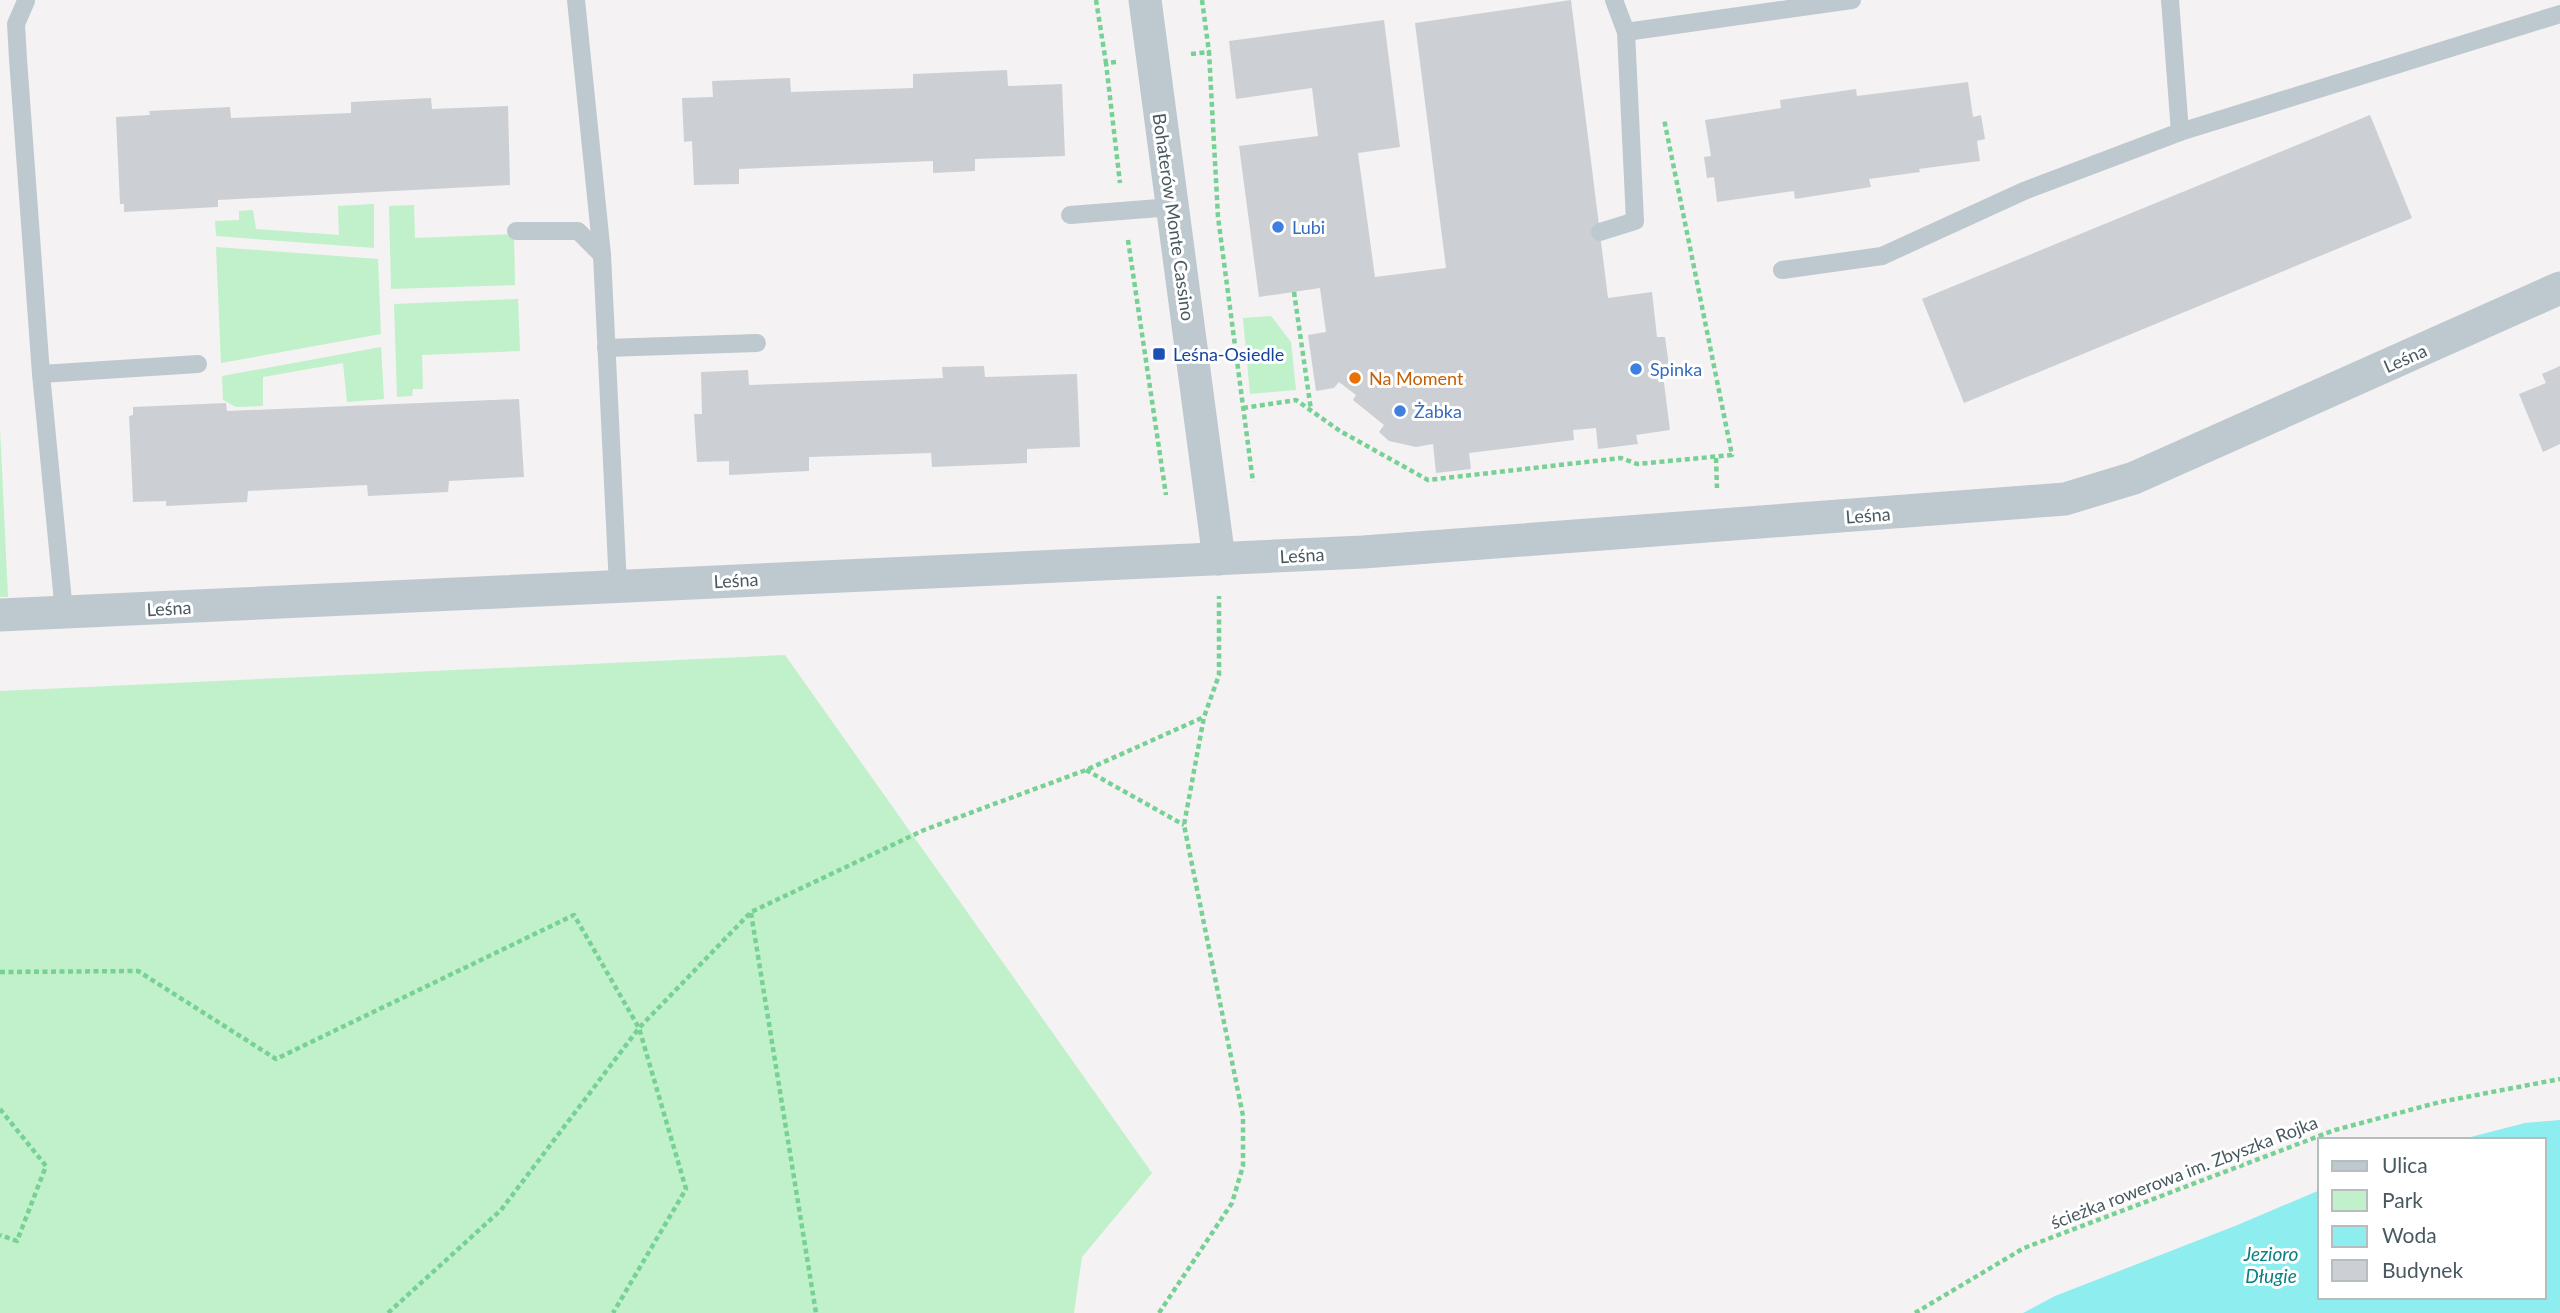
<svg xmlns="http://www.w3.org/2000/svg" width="2560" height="1313" font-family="Lato,sans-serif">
<rect width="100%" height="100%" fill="#f4f2f2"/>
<g fill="#c0f1ca">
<polygon points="374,204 374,248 216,236 215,221 239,220 239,211 253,210 256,229 339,235 338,206"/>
<polygon points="414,205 415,238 514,234 515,285 391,289 389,206"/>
<polygon points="216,247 378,259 381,334 221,363"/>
<polygon points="518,299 520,351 422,355 423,389 413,389 412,396 397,397 394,304"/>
<polygon points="1271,316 1291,342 1296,390 1250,394 1243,318"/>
<polygon points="381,347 384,399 347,402 343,363 263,377 263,406 236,407 223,400 222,376"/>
<polygon points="0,428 8,597 0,597"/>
<polygon points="785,655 1152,1173 1082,1257 1074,1313 0,1313 0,691"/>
</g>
<polygon fill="#8dedef" points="2560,1120 2560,1313 2023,1313 2055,1296 2235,1226 2320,1190 2320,1297 2544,1297 2544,1140 2459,1140 2525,1123"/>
<g fill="#ccd0d4">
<polygon points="1571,0 1608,298 1652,292 1657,337 1665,337 1669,366 1662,367 1670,430 1636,435 1638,444 1598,449 1596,428 1573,430 1574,440 1469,453 1471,469 1436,473 1433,444 1416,447 1389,441 1379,432 1384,425 1353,400 1356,395 1339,382 1334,388 1316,391 1308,335 1326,332 1320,288 1259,297 1239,146 1318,136 1312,88 1236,99 1229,41 1384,20 1400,147 1358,153 1375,277 1446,268 1415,23"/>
<polygon points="1007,70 1008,86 1062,84 1065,156 975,159 975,171 933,173 933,161 739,169 739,184 694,185 692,141 684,142 682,98 713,97 712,81 790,78 791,92 913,88 913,74"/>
<polygon points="1968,82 1973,117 1981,115 1985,139 1977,141 1980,161 1919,169 1920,172 1869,179 1871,187 1795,199 1794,191 1717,202 1714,177 1707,178 1704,157 1711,156 1705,120 1781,108 1780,100 1856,89 1857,96"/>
<polygon points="431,98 432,109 508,106 510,185 218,200 218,207 124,212 124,204 120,204 116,117 150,115 149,111 230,107 231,118 351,113 351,102"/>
<polygon points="2370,115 2412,218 1964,403 1922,299"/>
<polygon points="984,366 985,377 1077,374 1080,447 1027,449 1027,463 932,467 931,453 809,457 809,471 729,475 729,461 697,462 694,414 702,414 701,372 748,370 749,385 943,378 942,367"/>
<polygon points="2560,366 2560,444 2543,452 2519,394 2546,383 2542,374"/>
<polygon points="519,399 524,477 449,481 448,492 368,496 367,485 248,491 247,502 166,506 166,501 133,502 129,416 133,415 133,407 226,403 227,411"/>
</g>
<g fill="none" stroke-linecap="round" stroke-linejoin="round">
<g stroke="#77d194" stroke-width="4.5" stroke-dasharray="5 3.5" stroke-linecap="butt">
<polyline points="1096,0 1106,63"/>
<polyline points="1202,0 1209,52"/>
<polyline points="1191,54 1209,52 1218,217 1253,482"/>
<polyline points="1116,62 1106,63 1120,183"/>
<polyline points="1128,240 1166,495"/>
<polyline points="1294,292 1311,410"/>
<polyline points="1243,408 1296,400 1340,431 1428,480 1621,458 1637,464 1732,455 1664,119"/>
<polyline points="1716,458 1717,488"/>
<polyline points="1086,770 1184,825"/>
<polyline points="751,913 816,1313"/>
<polyline points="0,972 138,971 276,1059 574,915 639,1028 686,1189 613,1313"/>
<polyline points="0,1109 46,1166 17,1241 0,1235"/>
<polyline points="388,1313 501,1210 639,1028 751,912 924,830 1086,770 1204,717"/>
<polyline points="1159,1313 1232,1203 1243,1166 1243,1116 1184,825 1204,717 1219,675 1219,596"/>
<polyline points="1915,1313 2024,1248 2335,1130 2440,1102 2560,1079"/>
</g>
<g stroke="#bdc9ce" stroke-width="18">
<polyline points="576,0 602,255 618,586"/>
<polyline points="26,1 16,24 18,59 41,374 64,612"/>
<polyline points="1626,32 1852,0"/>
<polyline points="2180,132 2560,14"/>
<polyline points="1070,215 1172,207"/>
<polyline points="516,231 578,231 602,255"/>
<polyline points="1600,232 1635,221 1626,32 1614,0"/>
<polyline points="1782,270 1882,256 2024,191 2180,132 2170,0"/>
<polyline points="606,348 757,343"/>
<polyline points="41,374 198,364"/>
</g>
<g stroke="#bdc9ce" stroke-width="33">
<polyline points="1145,0 1219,559"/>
<polyline points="0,615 1363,552 2065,499 2134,478 2560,288"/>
</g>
</g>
<g fill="#3f7fe0" stroke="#fff" stroke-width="2.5">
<circle cx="1278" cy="227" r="7"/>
<circle cx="1636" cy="369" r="7"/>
<circle cx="1400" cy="411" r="7"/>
</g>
<rect fill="#1a4fb4" stroke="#fff" stroke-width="2.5" x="1152" y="347" width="14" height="14" rx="3.5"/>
<circle fill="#e8710a" stroke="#fff" stroke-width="2.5" cx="1355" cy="378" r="7"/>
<g text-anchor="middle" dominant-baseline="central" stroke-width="6" stroke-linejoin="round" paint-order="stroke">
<g font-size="18" fill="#495960" stroke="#fff">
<text transform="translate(1174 217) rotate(82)">Bohaterów Monte Cassino</text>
<text transform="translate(2405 358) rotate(-24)">Leśna</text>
<text transform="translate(1868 515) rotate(-4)">Leśna</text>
<text transform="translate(1302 555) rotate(-3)">Leśna</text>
<text transform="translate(736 580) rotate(-3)">Leśna</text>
<text transform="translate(169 608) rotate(-3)">Leśna</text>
<text transform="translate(2184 1172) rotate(-21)">ścieżka rowerowa im. Zbyszka Rojka</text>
</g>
<g font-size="18" fill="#366cbe" stroke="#fff" text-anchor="start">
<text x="1292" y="227">Lubi</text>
<text x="1650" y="369">Spinka</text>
<text x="1414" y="411">Żabka</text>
</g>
<g font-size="18" fill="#164399" stroke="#fff" text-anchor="start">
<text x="1173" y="354">Leśna-Osiedle</text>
</g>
<g font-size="18" fill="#c56008" stroke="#fff" text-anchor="start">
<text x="1369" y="378">Na Moment</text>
</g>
<g font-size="19" font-style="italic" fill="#0b8083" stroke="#fff">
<text x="2271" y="1253">Jezioro<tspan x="2271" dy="22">Długie</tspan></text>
</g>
</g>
<rect x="2318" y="1138" width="228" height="161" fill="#ffffff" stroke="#b6bdbf" stroke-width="2"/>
<rect x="2332" y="1161" width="35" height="10" fill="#bdc9ce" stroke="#b6bdbf" stroke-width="2"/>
<text x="2382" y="1173" font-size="21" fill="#495960">Ulica</text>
<rect x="2332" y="1190" width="35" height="21" fill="#c0f1ca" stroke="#b6bdbf" stroke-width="2"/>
<text x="2382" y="1208" font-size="21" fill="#495960">Park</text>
<rect x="2332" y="1226" width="35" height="21" fill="#8dedef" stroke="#b6bdbf" stroke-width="2"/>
<text x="2382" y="1243" font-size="21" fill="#495960">Woda</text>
<rect x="2332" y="1260" width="35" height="21" fill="#ccd0d4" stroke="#b6bdbf" stroke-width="2"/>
<text x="2382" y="1278" font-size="21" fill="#495960">Budynek</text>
</svg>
